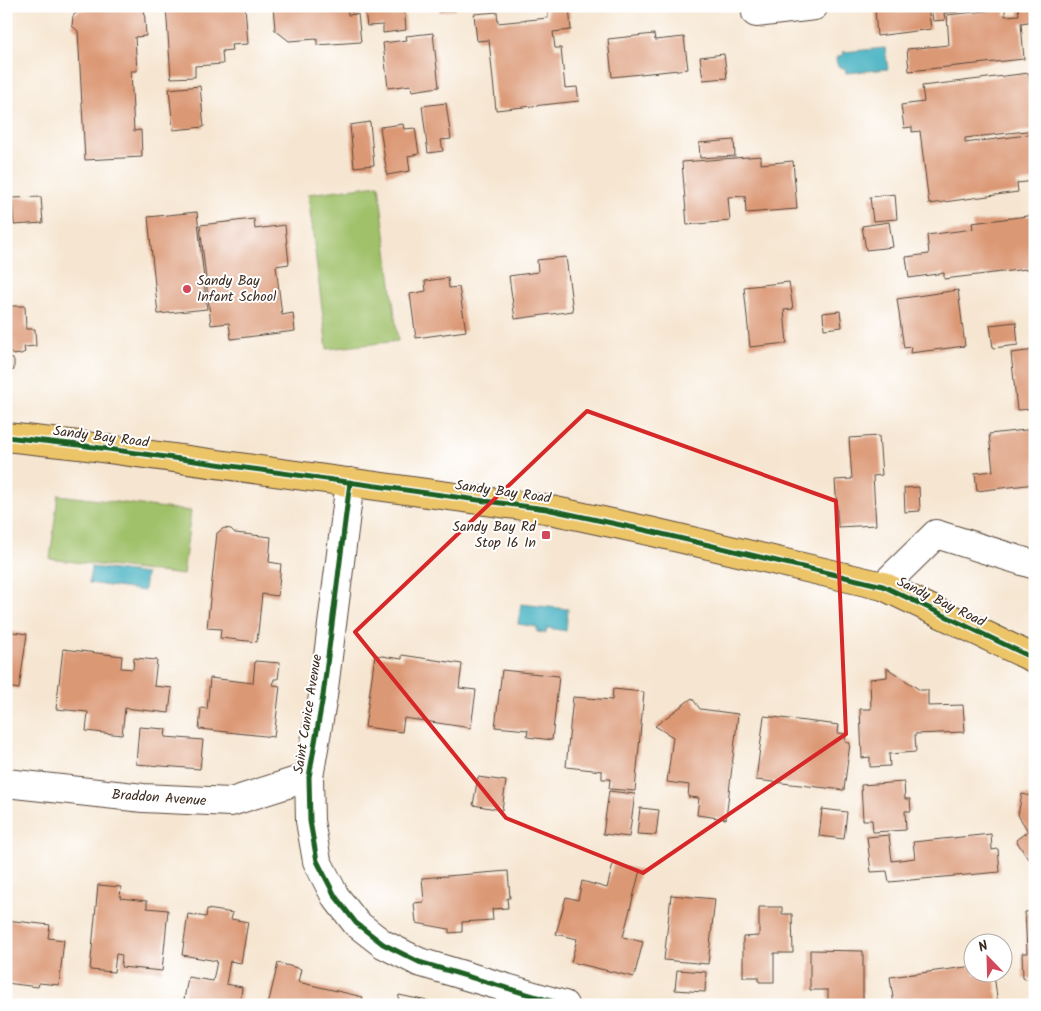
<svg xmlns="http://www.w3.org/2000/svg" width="1041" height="1011" font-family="Kalam,sans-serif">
<rect width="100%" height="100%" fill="#fff"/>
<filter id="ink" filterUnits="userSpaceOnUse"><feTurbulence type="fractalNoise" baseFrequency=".02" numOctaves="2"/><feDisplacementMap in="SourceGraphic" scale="10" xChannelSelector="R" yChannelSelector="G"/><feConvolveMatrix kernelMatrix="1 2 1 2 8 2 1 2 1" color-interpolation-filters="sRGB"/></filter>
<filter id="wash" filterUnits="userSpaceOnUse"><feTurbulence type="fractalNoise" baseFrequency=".0096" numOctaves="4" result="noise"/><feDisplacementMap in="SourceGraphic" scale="20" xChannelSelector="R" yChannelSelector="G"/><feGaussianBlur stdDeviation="1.12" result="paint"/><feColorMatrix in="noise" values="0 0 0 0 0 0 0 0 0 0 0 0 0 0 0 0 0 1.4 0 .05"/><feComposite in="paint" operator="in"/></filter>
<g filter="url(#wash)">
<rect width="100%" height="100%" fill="#f6e6d1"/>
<g fill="#a0c16a" stroke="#6e7644">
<polygon points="379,185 398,341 327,349 308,194"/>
<polygon points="58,495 191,511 183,575 50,559"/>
</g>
<g fill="#44b1c1" stroke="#406e70">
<path d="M885,48L888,69L846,73L845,68C838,68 836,64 836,58L843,55V52Z"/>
<polygon points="91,567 146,574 144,591 89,583"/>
<polygon points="521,604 568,609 566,631 547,628 546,633 537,632 537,627 518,624"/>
</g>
<g id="blocks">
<g fill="#db9875">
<polygon points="88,6 144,6 146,36 135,37 137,71 131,71 134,131 141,130 142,157 85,160 78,31 72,26 73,16 79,10 88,10"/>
<polygon points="166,6 245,6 248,44 231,45 232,50 222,51 223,64 195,66 195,77 171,78"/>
<polygon points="273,6 347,6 348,15 358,14 361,42 317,45 317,39 289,41 275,30"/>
<polygon points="350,6 404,6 406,30 383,33 383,25 367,26 365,11 351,12"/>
<polygon points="439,6 456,6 456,10 439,12"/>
<polygon points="547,6 569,6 571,30 553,32 555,48 561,48 565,88 577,87 579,101 496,110 489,40 477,41 474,14 497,12 498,23 548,18"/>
<polygon points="904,6 928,6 931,29 877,36 875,10"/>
<polygon points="931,6 958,6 958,12 944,13 945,20 933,21"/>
<polygon points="1018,6 1035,6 1035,21 1021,23 1024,59 909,71 907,49 949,45 947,15 1005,9 1005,16 1019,15"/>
<polygon points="433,33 439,87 412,91 411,85 388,88 383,43 407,40 406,36"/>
<polygon points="654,34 655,40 684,37 688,69 612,77 608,39"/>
<polygon points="724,54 727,78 703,80 700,57"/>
<polygon points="1029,73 1035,119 1035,130 965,138 965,143 1035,134 1035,181 1017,183 1018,192 929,204 920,131 912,132 912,127 904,128 901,105 924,102 922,86"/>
<polygon points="200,86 204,127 173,130 169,89"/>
<polygon points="446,103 451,139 441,140 443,151 428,153 422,106"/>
<polygon points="370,122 374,165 354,167 350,125"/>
<polygon points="403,124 404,129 415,128 419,154 408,156 410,171 387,175 380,127"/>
<polygon points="734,140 735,156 700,158 699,143"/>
<polygon points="761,156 761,164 793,161 797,209 746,213 745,196 728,197 730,221 687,225 682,162"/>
<polygon points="895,194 897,219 873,221 870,197"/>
<polygon points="41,197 43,223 14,225 12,198"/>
<polygon points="197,212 207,309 158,314 148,217"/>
<polygon points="1035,215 1035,268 944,279 944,273 909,278 906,257 929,254 927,235 973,229 972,223"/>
<polygon points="254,219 255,229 285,225 289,264 276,266 282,315 293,313 295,331 231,339 229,323 211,325 200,225"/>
<polygon points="889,222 893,247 866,250 862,226"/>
<polygon points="566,257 573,311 515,319 509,276 538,272 537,260"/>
<polygon points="448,278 449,288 459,287 466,331 416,338 410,294 426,291 425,281"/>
<polygon points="789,282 793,309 784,310 787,343 750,347 744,287"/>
<polygon points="958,290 965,346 910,353 911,347 904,348 897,299"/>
<polygon points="6,306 25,306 26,329 35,329 36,346 24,347 25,352 21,354 13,355 8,350 7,353 6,353"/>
<polygon points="840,311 842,327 824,329 823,313"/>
<polygon points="1016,322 1018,345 993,348 990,325"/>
<polygon points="1035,350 1035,409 1017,410 1011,353"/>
<polygon points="6,353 14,360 14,370 6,373"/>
<polygon points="1035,429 1035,484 977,491 975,473 993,471 989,434"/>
<polygon points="879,436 882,475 873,476 876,525 838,527 835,480 852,479 849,438"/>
<polygon points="919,487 920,511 905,512 904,488"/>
<polygon points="224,528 231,529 235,533 271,537 269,562 281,564 278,596 262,594 257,642 220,638 221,629 207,628 217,533"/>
<polygon points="6,631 27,634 19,689 6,687"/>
<polygon points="63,649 122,656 121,668 133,669 134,658 157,660 154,686 172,688 169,713 125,708 122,735 86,731 88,712 56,709"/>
<polygon points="375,655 402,659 402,655 462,664 459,688 476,690 471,728 404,718 402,732 365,727"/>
<polygon points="255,661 280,663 278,679 274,679 273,685 280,686 274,737 199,729 201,708 207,709 210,678 253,683"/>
<polygon points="887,668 920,690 928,690 928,706 963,705 965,732 915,734 916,752 889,754 890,766 870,767 870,757 862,758 860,709 871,709 870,679 887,677"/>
<polygon points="502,670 559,676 552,740 527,737 528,730 495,727"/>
<polygon points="613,689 644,692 635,791 609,789 610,779 602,779 602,771 566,767 573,697 612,700"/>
<polygon points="692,698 700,709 738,714 726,819 697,815 699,798 688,797 689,785 667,782 673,737 655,726"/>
<polygon points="764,716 839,725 838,733 846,734 845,742 850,743 844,790 756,780"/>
<polygon points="139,727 166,729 165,737 203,740 200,769 136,764"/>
<polygon points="478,777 506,781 502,810 473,805"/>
<polygon points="904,782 905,799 910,799 911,811 905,811 906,830 873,832 872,820 863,820 861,785"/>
<polygon points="609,791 635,794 629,837 603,834"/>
<polygon points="1022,794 1035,797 1035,855 1028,859 1016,840 1028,831 1018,815"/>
<polygon points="640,808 659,810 656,835 637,834"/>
<polygon points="822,809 847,812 844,839 819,836"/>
<polygon points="991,834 992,850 998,849 1000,872 889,882 887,871 871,872 867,837 889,835 892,861 915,858 913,842"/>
<polygon points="613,864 640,870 623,937 643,942 634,977 571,962 577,939 556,934 566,897 578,900 582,881 607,888"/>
<polygon points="508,871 510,898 507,898 508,908 492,909 493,920 462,922 462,932 449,933 449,929 416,923 414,903 424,902 422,878"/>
<polygon points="98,885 121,887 120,898 147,901 147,908 168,910 162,971 121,967 122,955 116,954 114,972 90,970"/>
<polygon points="671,895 715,899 708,964 664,960"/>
<polygon points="759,907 782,907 782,914 792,914 793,953 774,953 774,982 759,982 759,977 743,977 743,937 759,936"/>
<polygon points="207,909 233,913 231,919 248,922 241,963 230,961 226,984 242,987 240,1005 214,1005 184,1000 188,977 213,981 217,961 182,955 188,914 206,917"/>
<polygon points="1035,911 1035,978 1023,979 1022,953 1027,953 1025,912"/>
<polygon points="6,920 50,925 48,938 64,940 59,985 39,983 38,987 6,983"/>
<polygon points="810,950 863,951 863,1005 828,1005 828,990 810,990"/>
<polygon points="278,963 301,969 298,982 363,997 361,1005 268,1005"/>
<polygon points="974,966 974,974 994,974 998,1005 894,1005 890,977"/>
<polygon points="677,970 706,972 705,992 675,990"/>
<polygon points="399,995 442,1004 442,1005 397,1005"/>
</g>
</g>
</g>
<g filter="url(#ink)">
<use href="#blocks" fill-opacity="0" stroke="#574639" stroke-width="1"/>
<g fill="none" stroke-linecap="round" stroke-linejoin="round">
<defs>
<g id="minor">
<polyline points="756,13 814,6"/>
<polyline points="350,482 323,696 309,777 310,821 317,861 335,896 356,923 383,944 419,962 564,1005"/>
<polyline points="883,586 936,534 1035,565"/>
<polyline points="6,783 143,798 231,802 309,777"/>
</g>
<polyline id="major" points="6,437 79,445 485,501 546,509 649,531 883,586 1035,659"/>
</defs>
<use href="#minor" stroke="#574639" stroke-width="30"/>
<use href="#major" stroke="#574639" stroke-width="30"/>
<use href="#minor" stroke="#fff" stroke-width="28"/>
<use href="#major" stroke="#edc569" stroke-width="28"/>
<defs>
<g id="cycleway">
<polyline points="6,437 79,445 485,501 546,509 649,531 883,586 1035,659"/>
<polyline points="350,482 323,696 309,777 310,821 317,861 335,896 356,923 383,944 419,962 564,1005"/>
</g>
</defs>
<use href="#cycleway" stroke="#fff" stroke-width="8"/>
<use href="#cycleway" stroke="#1b5e20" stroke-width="5"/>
</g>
</g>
<path fill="none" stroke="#d62828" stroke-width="4" stroke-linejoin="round" d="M587,411L836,501L846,734L643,873L506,818L355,632Z"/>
<g fill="#d1495b" stroke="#fff" stroke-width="2">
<circle cx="187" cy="289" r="5"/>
<rect x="541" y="530" width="10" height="10" rx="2.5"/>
</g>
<g text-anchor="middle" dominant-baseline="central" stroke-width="4" stroke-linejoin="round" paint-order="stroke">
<g font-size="14" fill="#3b2a1e" stroke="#fff" text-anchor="start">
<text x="197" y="281">Sandy Bay<tspan x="197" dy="16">Infant School</tspan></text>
<text x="536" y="527" text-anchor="end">Sandy Bay Rd<tspan x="536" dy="16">Stop 16 In</tspan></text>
</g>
<g font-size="14" fill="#3b2a1e" stroke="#fff">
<text transform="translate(101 437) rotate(7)">Sandy Bay Road</text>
<text transform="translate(503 492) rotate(8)">Sandy Bay Road</text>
<text transform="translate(941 602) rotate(26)">Sandy Bay Road</text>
<text transform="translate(308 714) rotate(-81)">Saint Canice Avenue</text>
<text transform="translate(159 798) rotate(4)">Braddon Avenue</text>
</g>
</g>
<rect width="1041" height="1011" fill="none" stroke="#fff" stroke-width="25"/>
<g transform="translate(988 958) rotate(337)"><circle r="24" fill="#ffffff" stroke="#b1aaa5"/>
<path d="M0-4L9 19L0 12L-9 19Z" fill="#d1495b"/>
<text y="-8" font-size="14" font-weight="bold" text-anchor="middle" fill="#3b2a1e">N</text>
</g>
</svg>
